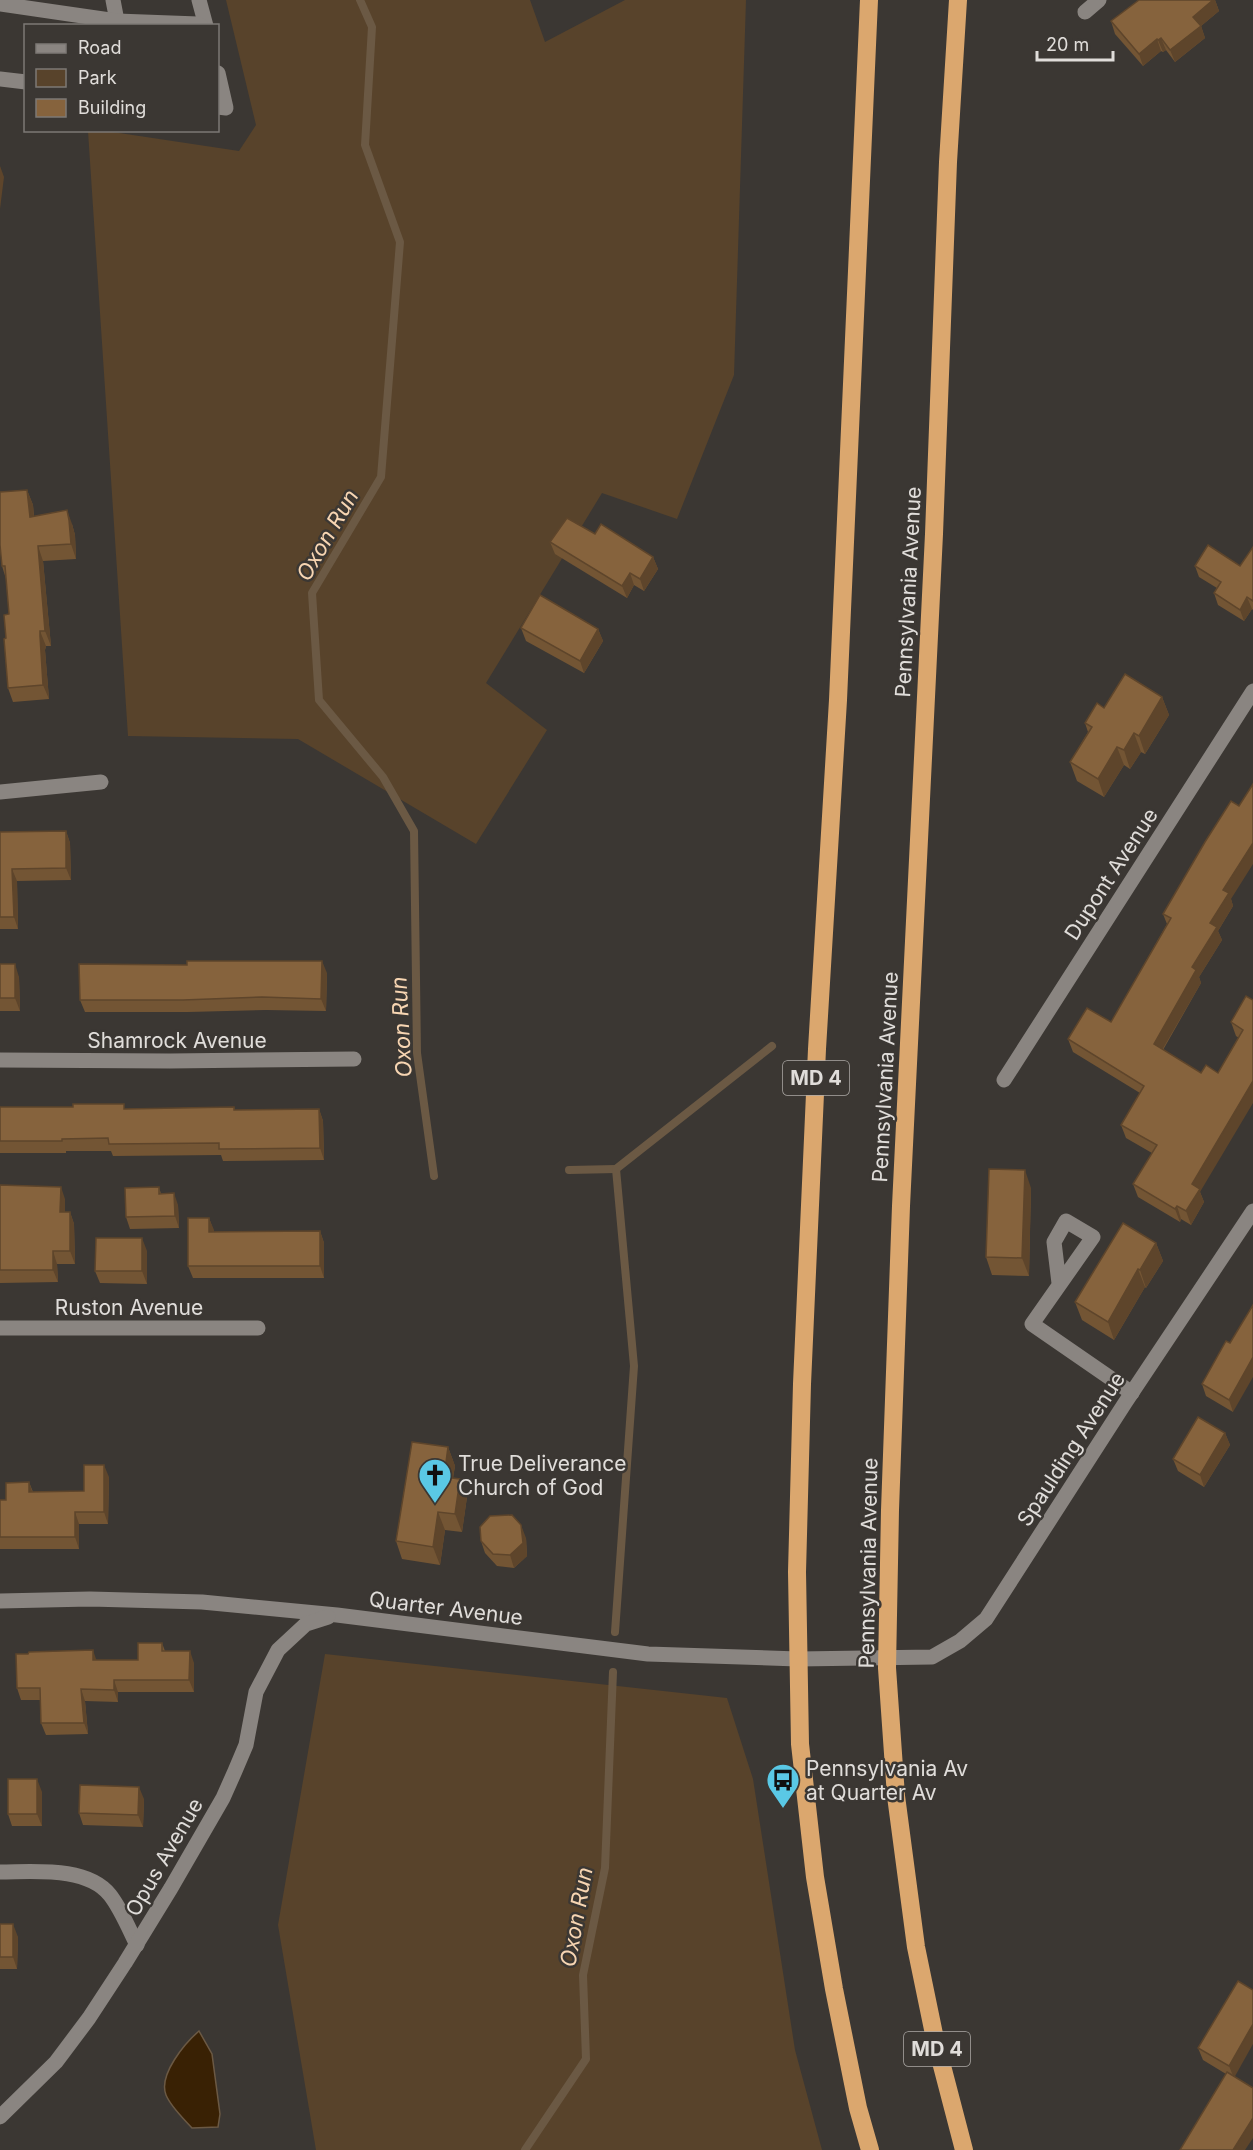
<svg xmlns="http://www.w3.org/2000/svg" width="1253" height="2150" font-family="Inter,sans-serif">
<rect width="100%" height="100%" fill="#3b3733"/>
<g fill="#58432b">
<polygon points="226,0 530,0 545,42 625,0 746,0 734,375 677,519 602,493 486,683 547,730 476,844 298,739 128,736 88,131 106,131 239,151 256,125"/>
<polygon points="325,1654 727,1698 753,1779 795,2050 822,2150 316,2150 278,1925"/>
</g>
<path fill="#392104" stroke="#6b5944" stroke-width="1.5" d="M199,2031L212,2054L220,2114L218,2127L192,2128C183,2118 171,2107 166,2095C158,2075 185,2043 199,2031Z"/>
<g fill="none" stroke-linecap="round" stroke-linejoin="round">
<g stroke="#6b5944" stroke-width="8">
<polyline points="360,0 372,27 365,145 400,242 381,477 312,593 319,700 383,777 414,831 417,1053 434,1176"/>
<polyline points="569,1170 616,1169"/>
<polyline points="615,1632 634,1366 616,1169 772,1046"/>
<polyline points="525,2150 586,2059 583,1975 605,1868 613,1672"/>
</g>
<g stroke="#8a8581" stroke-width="15">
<polyline points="113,0 117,21"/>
<polyline points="199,0 206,26"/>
<polyline points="0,4 117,21 198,24 201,26"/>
<polyline points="1085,12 1099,0"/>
<polyline points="218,73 226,108 218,107"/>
<polyline points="0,79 26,82"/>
<polyline points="1059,1283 1054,1242 1066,1221 1093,1237 1032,1324 1132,1393"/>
</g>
<g stroke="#8a8581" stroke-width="15">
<polyline points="0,792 101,782"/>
<polyline points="0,1060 170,1061 354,1059"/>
<polyline points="1004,1080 1253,691"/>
<polyline points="0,1328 258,1328"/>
<polyline points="0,1601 90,1599 202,1602 337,1615 648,1654 798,1659 932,1657 960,1641 986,1619 1125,1403 1253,1211"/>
<path d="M0,1872C34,1872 87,1866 110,1895C121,1909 129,1929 137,1945"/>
<polyline points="0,2117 56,2062 89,2018 125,1963 171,1888 223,1798 235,1771 246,1745 256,1692 278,1650 306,1624 328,1617"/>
</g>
<g stroke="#dba76e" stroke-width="18">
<polyline points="869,0 838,700 817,1049 802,1384 797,1572 800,1744 815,1877 834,1989 858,2108 870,2150"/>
<polyline points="958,0 948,162 934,534 901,1206 890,1510 887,1668 896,1796 916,1947 935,2039 964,2150"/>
</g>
</g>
<g fill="#735534">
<polygon points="1139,0 1215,0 1219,11 1201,26 1205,38 1175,62 1166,50 1163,52 1161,51 1143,66 1115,34 1111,21"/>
<polygon points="27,490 33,505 34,516 72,524 75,535 76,559 43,561 51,646 46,646 45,650 49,699 13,702 8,688 6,638 9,614 6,579 2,566"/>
<polygon points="595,534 653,557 658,569 644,591 634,585 627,598 555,554 550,542"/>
<polygon points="1253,547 1253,610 1252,609 1244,621 1218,605 1214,593 1217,588 1199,577 1195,566 1240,566"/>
<polygon points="521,628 598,629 603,641 584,673 526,641"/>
<polygon points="1162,697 1169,715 1145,754 1141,752 1130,769 1124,765 1104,797 1077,781 1070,762 1088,732 1085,723 1104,708"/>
<polygon points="66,831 70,843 71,880 17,881 18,929 0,929 0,832"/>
<polygon points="1231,899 1233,906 1218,931 1222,940 1199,977 1201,983 1163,1050 1201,1073 1218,1073 1239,1038 1236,1036 1231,1022 1253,1000 1200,1192 1204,1202 1191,1225 1181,1219 1180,1222 1138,1197 1133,1184 1152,1153 1126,1138 1121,1125 1140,1093 1073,1052 1068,1039 1111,1022 1167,924 1163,914"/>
<polygon points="0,964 19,977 20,1011 0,1011"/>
<polygon points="327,973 326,1011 266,1010 188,1012 85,1012 80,1000"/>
<polygon points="0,1107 126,1109 234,1107 235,1110 319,1109 323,1121 324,1160 223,1161 221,1155 113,1156 111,1151 66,1151 66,1153 0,1153"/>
<polygon points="0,1185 65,1199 65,1212 70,1212 74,1224 75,1264 57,1264 58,1282 0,1283"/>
<polygon points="159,1187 161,1194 178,1205 179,1228 130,1229 126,1217"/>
<polygon points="1031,1188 1029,1276 992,1275 986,1257"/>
<polygon points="209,1218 214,1232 320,1231 324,1243 324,1278 193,1278 188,1266"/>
<polygon points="1156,1243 1163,1261 1146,1288 1145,1287 1114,1340 1082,1320 1075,1302"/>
<polygon points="147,1251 147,1284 100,1283 95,1271"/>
<polygon points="1230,1343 1233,1412 1206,1396 1202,1384"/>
<polygon points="1225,1433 1230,1445 1204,1487 1178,1471 1173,1459"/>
<polygon points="448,1447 455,1466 453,1478 460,1479 467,1497 462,1532 445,1530 440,1565 402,1559 396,1541"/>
<polygon points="109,1477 108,1524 79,1524 79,1549 0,1549 0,1500 6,1500 29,1482 33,1492 84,1491"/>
<polygon points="526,1538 527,1556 514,1568 497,1566 485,1553 481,1541"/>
<polygon points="162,1643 165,1651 194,1663 194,1692 118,1692 118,1702 85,1701 88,1734 46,1735 41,1723 40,1700 21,1700 17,1688 96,1660 138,1660"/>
<polygon points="42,1792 42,1826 12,1826 8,1814"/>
<polygon points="144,1799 143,1827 83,1825 79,1813"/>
<polygon points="0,1924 18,1937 17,1969 0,1969"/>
<polygon points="1238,1981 1235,2076 1226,2074 1203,2060 1198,2048"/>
</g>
<g fill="#5e452b">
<polygon points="1213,0 1215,0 1219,11 1201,26 1205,38 1175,62 1170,50 1193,17"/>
<polygon points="1161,38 1166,50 1163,52 1158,40"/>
<polygon points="1157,39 1161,51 1143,66 1139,54"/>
<polygon points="0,166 4,177 0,209"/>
<polygon points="27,490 33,505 35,532 30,517"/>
<polygon points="67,510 72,524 75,535 76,559 71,544"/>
<polygon points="38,546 43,561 51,646 45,631"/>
<polygon points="653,557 658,569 644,591 640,579"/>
<polygon points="630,573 634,585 627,598 622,586"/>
<polygon points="1247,597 1252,609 1244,621 1240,610"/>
<polygon points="598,629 603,641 584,673 580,661"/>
<polygon points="40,631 46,646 45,650 49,699 43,685 40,636"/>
<polygon points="1162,697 1169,715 1145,754 1139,736"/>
<polygon points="1134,733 1141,752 1130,769 1124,750"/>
<polygon points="1117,747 1124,765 1104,797 1098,779"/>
<polygon points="66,831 70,843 71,880 66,868"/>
<polygon points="1253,843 1253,864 1231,899 1233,906 1218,931 1222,940 1199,977 1201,983 1158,1057 1154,1044 1192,967 1223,890"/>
<polygon points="12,869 17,881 18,929 14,917"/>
<polygon points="322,961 327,973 326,1011 321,999"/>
<polygon points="15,964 19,977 20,1011 15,998"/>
<polygon points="1253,1081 1253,1103 1200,1192 1204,1202 1191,1225 1186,1211 1192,1184"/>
<polygon points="319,1109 323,1121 324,1160 320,1148"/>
<polygon points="1025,1170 1031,1188 1029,1276 1022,1258"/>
<polygon points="61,1187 65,1199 65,1224 60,1212"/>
<polygon points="174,1193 178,1205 179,1228 175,1216"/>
<polygon points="1177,1206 1181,1219 1180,1222 1175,1209"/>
<polygon points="70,1212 74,1224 75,1264 70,1251"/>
<polygon points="209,1218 214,1230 214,1245 209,1232"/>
<polygon points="320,1231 324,1243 324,1278 320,1266"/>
<polygon points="142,1238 147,1251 147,1284 142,1271"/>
<polygon points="1156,1243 1163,1261 1146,1288 1140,1270"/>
<polygon points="53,1251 57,1264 58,1282 53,1270"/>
<polygon points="1138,1269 1145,1287 1114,1340 1108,1322"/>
<polygon points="1253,1357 1253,1377 1233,1412 1229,1400"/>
<polygon points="1225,1433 1230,1445 1204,1487 1200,1475"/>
<polygon points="448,1447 455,1466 450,1495 444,1477"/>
<polygon points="104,1465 109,1477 108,1524 104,1512"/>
<polygon points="460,1479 467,1497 462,1532 455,1514"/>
<polygon points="29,1482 33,1494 29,1492"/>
<polygon points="75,1512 79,1524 79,1549 75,1537"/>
<polygon points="438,1512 445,1530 440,1565 433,1547"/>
<polygon points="521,1525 526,1538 527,1556 514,1568 510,1555"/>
<polygon points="93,1650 97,1662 93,1660"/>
<polygon points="190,1651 194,1663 194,1692 189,1680"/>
<polygon points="114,1680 118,1692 118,1702 114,1690"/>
<polygon points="81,1689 85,1701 88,1734 84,1723"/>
<polygon points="37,1779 42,1792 42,1826 37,1814"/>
<polygon points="139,1787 144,1799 143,1827 138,1815"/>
<polygon points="13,1924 18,1937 17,1969 13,1957"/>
<polygon points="1253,2024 1253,2044 1234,2078 1229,2066"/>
<polygon points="1253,2118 1253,2138 1245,2150 1233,2150"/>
</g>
<g fill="#86633d" stroke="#5e452b" stroke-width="1.5">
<polygon points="1139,0 1213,0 1193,17 1201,26 1170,50 1161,38 1158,40 1157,39 1139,54 1111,21"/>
<polygon points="27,490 30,517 67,510 69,520 71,544 38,546 45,631 40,631 40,636 43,685 8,688 4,639 6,638 4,615 9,614 5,566 2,566 0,545 0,492"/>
<polygon points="567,518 595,534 601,524 653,557 640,579 630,573 622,586 550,542"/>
<polygon points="1208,545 1240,566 1253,547 1253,601 1247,597 1240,610 1214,593 1221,582 1195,566"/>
<polygon points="540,595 598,629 580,661 521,628"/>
<polygon points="1125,674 1162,697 1139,736 1134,733 1124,750 1117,747 1098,779 1070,762 1092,727 1085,723 1097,703 1104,708"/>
<polygon points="1253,784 1253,843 1223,890 1229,893 1210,923 1217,927 1192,967 1196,970 1154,1044 1201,1073 1206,1065 1218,1073 1243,1030 1231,1022 1246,996 1253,1000 1253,1081 1192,1184 1200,1189 1186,1211 1177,1206 1175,1209 1133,1184 1157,1145 1121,1125 1144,1086 1068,1039 1087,1008 1111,1022 1171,918 1163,914 1205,842 1231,801 1239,806"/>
<polygon points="66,831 66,868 12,869 14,917 0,917 0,832"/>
<polygon points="187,961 322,961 321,999 262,997 183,1000 80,1000 79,964 187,965"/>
<rect x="0" y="964" width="15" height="34"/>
<polygon points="73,1104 124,1104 124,1109 234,1107 234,1110 319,1109 320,1148 219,1149 219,1143 109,1144 108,1138 62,1139 62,1141 0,1141 0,1107 73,1107"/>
<polygon points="989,1169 1025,1170 1022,1258 986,1257"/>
<polygon points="0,1185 61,1187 60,1212 70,1212 70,1251 53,1251 53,1270 0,1270"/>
<polygon points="159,1187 159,1194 174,1193 175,1216 126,1217 125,1188"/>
<polygon points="188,1218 209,1218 209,1232 320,1231 320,1266 188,1266"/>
<polygon points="1123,1223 1156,1243 1140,1270 1138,1269 1108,1322 1075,1302"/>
<polygon points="96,1238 142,1238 142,1271 95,1271"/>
<polygon points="1253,1305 1253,1357 1229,1400 1202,1384 1226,1341 1230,1343"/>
<polygon points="1198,1417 1225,1433 1200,1475 1173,1459"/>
<polygon points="412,1442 448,1447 444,1477 460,1479 455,1514 438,1512 433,1547 396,1541"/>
<polygon points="84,1465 104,1465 104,1512 75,1512 75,1537 0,1537 0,1500 6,1500 6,1483 29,1482 29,1492 84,1491"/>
<polygon points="512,1515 521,1525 523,1543 510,1555 493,1554 481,1541 480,1527 490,1516"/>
<polygon points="138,1643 162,1643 162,1651 190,1651 189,1680 114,1680 114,1690 81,1689 84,1723 41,1723 40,1688 17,1688 16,1654 28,1654 29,1652 93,1650 93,1660 138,1660"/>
<rect x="8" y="1779" width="29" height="35"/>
<polygon points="80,1785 139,1787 138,1815 79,1813"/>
<rect x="0" y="1924" width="13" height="33"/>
<polygon points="1238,1981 1253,1990 1253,2024 1229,2066 1198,2048"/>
<polygon points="1227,2072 1253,2088 1253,2118 1233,2150 1180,2150"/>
</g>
<defs>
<symbol id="church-pin" viewBox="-11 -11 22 30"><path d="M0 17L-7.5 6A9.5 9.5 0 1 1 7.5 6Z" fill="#5ac8e5" stroke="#3b3733"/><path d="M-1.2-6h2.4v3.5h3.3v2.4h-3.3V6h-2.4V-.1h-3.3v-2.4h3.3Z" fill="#111"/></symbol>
<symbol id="bus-pin" viewBox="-11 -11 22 30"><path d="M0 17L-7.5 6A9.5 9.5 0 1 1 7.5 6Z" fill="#5ac8e5" stroke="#3b3733"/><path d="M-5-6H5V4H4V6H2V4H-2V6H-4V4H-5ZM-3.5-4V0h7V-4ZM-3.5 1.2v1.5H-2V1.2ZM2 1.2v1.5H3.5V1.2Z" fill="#111"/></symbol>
</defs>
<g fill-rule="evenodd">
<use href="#church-pin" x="416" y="1456" width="38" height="52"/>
<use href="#bus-pin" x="764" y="1761" width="38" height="52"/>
</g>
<g text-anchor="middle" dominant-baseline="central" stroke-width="5" stroke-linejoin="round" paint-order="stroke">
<g fill="#3b3733" stroke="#aeaba8" stroke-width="1.5">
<rect x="783" y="1061" width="66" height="34" rx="4.5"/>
<rect x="904" y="2032" width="66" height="34" rx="4.5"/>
</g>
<g font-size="20" font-weight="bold" fill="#e0ddda">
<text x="816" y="1078">MD 4</text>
<text x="937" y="2049">MD 4</text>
</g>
<g font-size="21" fill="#e0ddda" stroke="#3b3733">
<text transform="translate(908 592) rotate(-87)">Pennsylvania Avenue</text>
<text transform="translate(1111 874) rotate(-57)">Dupont Avenue</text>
<text x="177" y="1040">Shamrock Avenue</text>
<text transform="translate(885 1077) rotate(-87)">Pennsylvania Avenue</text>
<text x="129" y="1307">Ruston Avenue</text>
<text transform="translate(1071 1449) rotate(-57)">Spaulding Avenue</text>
<text transform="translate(868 1563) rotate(-89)">Pennsylvania Avenue</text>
<text transform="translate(446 1608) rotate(7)">Quarter Avenue</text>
<text transform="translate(164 1857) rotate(-60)">Opus Avenue</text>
</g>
<g font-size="21" fill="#e0ddda" stroke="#3b3733" text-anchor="start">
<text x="458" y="1463">True Deliverance<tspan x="458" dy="24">Church of God</tspan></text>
<text x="806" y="1768">Pennsylvania Av<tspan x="806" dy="24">at Quarter Av</tspan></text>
</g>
<g font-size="22" font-style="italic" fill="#f7d5b2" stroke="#3b3733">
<text transform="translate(327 535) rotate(-60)">Oxon Run</text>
<text transform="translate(401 1027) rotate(-93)">Oxon Run</text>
<text transform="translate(576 1917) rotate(-80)">Oxon Run</text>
</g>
</g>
<rect x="24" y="24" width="195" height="108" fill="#3b3733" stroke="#7d7976" stroke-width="1.5"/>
<rect x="36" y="44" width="30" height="9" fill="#8a8581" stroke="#7d7976" stroke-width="1.5"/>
<text x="78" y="54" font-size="18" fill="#e0ddda">Road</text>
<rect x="36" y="69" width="30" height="18" fill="#58432b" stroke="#7d7976" stroke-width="1.5"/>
<text x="78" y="84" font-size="18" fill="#e0ddda">Park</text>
<rect x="36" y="99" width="30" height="18" fill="#86633d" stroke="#7d7976" stroke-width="1.5"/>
<text x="78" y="114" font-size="18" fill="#e0ddda">Building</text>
<path d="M1037 51v9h76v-9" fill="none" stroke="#e0ddda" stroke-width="3"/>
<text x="1046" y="51" font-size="18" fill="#e0ddda" stroke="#3b3733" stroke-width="4.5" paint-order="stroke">20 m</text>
</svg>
